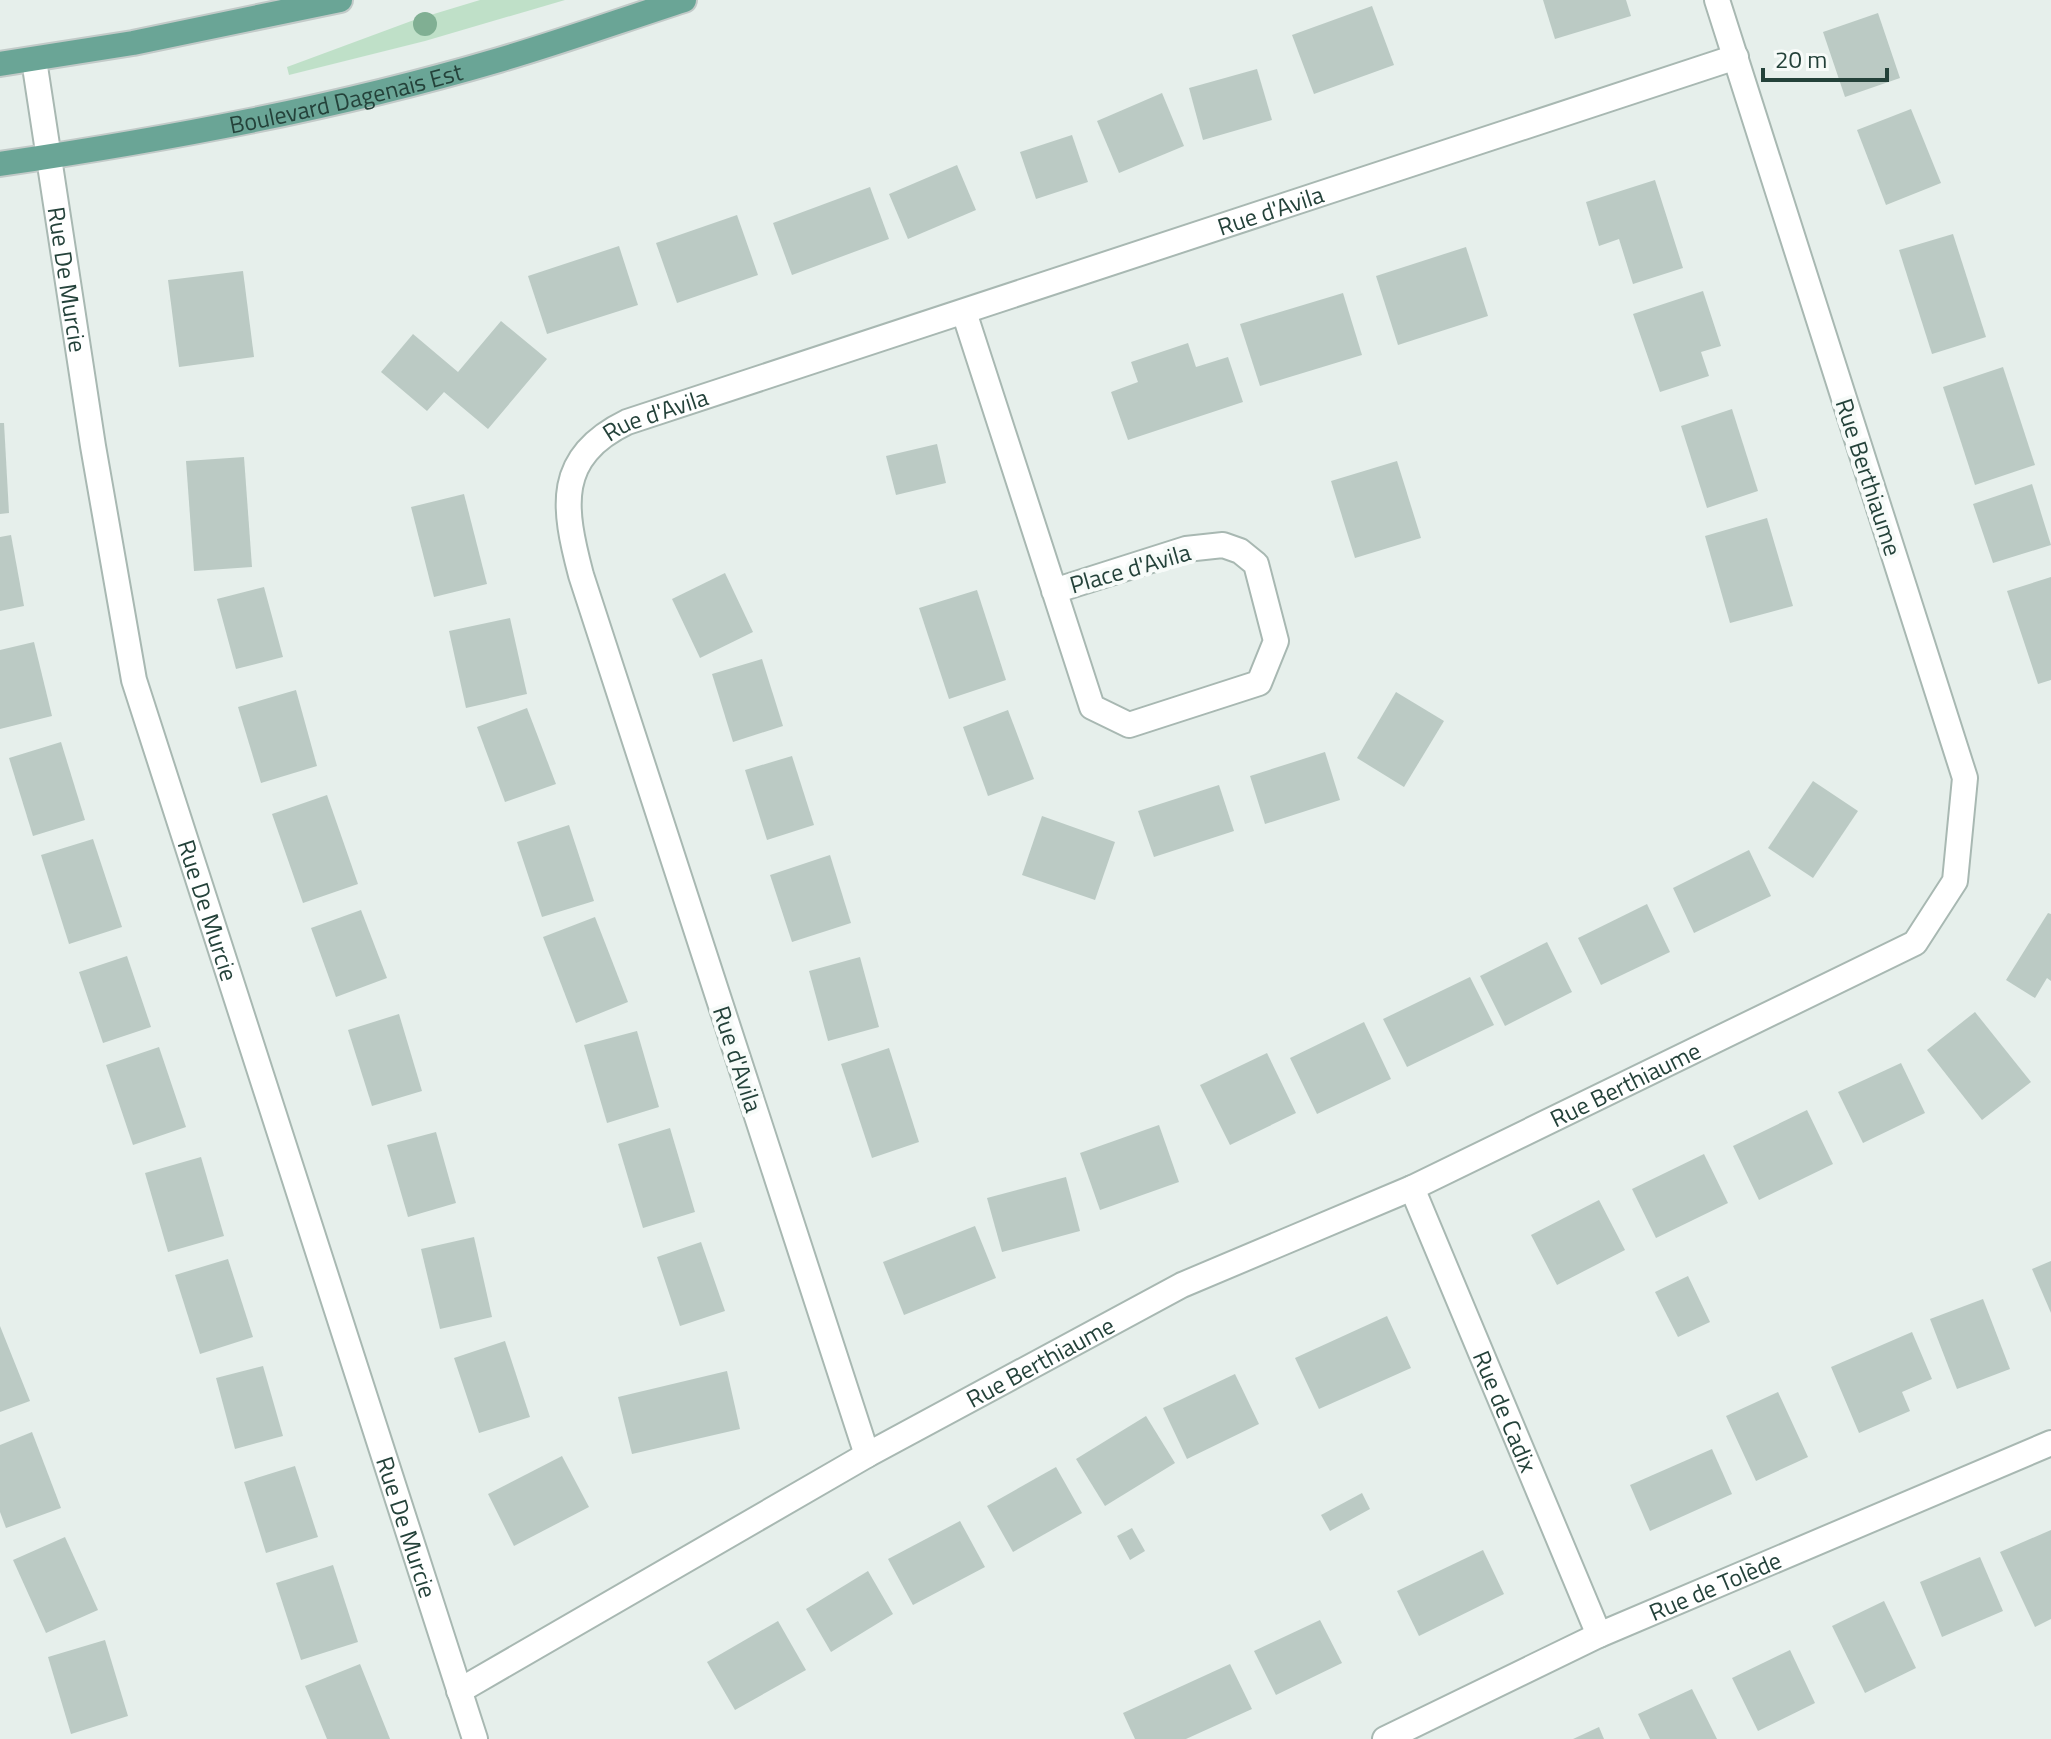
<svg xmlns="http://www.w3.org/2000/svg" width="2051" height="1739" font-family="'Titillium Web',sans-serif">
<rect width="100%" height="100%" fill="#e6efeb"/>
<polygon fill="#bfe0c8" points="480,0 565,0 425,41 289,75 287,67 414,20"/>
<g fill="#bbcac4">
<polygon points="1543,0 1626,0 1631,16 1555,39"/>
<polygon points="1372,6 1394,65 1314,94 1292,35"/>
<polygon points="1878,13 1900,78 1845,97 1823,32"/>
<polygon points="1257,69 1272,120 1203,140 1189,88"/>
<polygon points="1162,93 1184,146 1119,173 1097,121"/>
<polygon points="1911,109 1941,183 1886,205 1857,130"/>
<polygon points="1072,135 1088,182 1036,199 1020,152"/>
<polygon points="957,165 976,210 908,239 889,194"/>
<polygon points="1655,180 1683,268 1633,284 1619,239 1599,246 1586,202"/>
<polygon points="870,187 889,239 792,275 773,223"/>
<polygon points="737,215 758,275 677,303 656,243"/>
<polygon points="1953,234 1986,337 1932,354 1899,250"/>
<polygon points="619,246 638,305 547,334 528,276"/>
<polygon points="1466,247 1488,316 1398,345 1376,276"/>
<polygon points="243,271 254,357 179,367 168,280"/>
<polygon points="1703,291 1721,346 1701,352 1709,376 1660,392 1633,314"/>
<polygon points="1343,293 1362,355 1260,386 1240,324"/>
<polygon points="501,321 547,359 488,429 444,392 427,411 381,372 413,334 458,372"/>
<polygon points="1188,343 1196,367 1228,357 1243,402 1128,440 1111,392 1138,382 1131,362"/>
<polygon points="2003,367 2035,465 1975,485 1943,387"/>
<polygon points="1732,409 1758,491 1707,508 1681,426"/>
<polygon points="0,423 4,423 9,513 0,514"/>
<polygon points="937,444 946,483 896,495 886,456"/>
<polygon points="244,457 252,567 194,571 186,461"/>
<polygon points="1397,461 1421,538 1355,558 1331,481"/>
<polygon points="2032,484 2051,545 1993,563 1973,504"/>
<polygon points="464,494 487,584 434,597 411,507"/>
<polygon points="1767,518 1793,606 1730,623 1705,536"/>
<polygon points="11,535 24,606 0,611 0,537"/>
<polygon points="725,573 753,632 700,658 672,599"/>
<polygon points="2051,577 2051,680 2038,684 2007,591"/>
<polygon points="264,587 283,657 236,669 217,599"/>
<polygon points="977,590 1006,680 949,699 919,608"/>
<polygon points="510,618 527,694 466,708 449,631"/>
<polygon points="34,642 52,716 0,729 0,650"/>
<polygon points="762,659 783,726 733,742 712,674"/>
<polygon points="296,690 317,766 261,783 238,707"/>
<polygon points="1396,692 1444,721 1404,787 1357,758"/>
<polygon points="527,708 556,784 505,802 477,727"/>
<polygon points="1008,710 1034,779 988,796 963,727"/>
<polygon points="61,742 85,820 33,836 9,758"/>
<polygon points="1325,752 1340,800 1265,824 1250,776"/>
<polygon points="792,756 814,825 767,840 745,770"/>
<polygon points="1813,781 1858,811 1813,878 1768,848"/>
<polygon points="1219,785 1234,831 1154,857 1138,811"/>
<polygon points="327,795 358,884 303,903 272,814"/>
<polygon points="1042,816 1115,842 1095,900 1022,875"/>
<polygon points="569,825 594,901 542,917 517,842"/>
<polygon points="93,839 122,927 69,944 41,855"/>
<polygon points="1749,850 1771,896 1694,933 1673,888"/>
<polygon points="830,855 851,923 792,942 770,875"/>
<polygon points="1647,904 1670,952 1601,985 1578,938"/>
<polygon points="361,910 387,978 336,997 311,928"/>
<polygon points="2048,913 2051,914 2051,981 2047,978 2035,998 2006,980"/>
<polygon points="595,917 628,1002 576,1023 543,937"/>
<polygon points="1547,942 1572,992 1505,1026 1480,976"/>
<polygon points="127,956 151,1027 103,1043 79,972"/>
<polygon points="860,957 879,1027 828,1041 809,971"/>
<polygon points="1470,977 1494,1025 1407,1067 1383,1019"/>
<polygon points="1975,1012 2031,1082 1982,1120 1927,1050"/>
<polygon points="399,1014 422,1091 372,1106 348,1030"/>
<polygon points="1364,1022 1391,1079 1317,1114 1290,1058"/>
<polygon points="637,1031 659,1107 607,1123 584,1045"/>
<polygon points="159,1047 186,1127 133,1145 106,1065"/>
<polygon points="889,1048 919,1142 872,1158 841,1064"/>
<polygon points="1267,1053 1296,1113 1230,1145 1200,1085"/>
<polygon points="1901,1063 1925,1113 1863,1143 1838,1092"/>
<polygon points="1807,1110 1833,1164 1759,1200 1733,1146"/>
<polygon points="1159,1125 1179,1182 1100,1210 1080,1153"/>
<polygon points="670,1128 695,1212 643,1228 618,1144"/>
<polygon points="436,1132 456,1203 408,1217 387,1145"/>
<polygon points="1704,1154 1728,1203 1656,1238 1632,1189"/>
<polygon points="201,1157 224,1236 168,1252 145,1173"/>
<polygon points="1066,1177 1080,1231 1002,1252 987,1198"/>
<polygon points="1599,1200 1625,1250 1557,1285 1531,1235"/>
<polygon points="975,1226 996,1278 904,1315 883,1262"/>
<polygon points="474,1237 492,1317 440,1329 421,1249"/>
<polygon points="701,1242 725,1311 680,1326 657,1257"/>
<polygon points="228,1259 253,1337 200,1354 175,1275"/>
<polygon points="2051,1261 2051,1313 2032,1269"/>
<polygon points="1688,1276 1710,1322 1678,1337 1655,1292"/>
<polygon points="1983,1299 2010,1369 1957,1389 1930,1319"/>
<polygon points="1387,1316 1411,1368 1319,1409 1295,1358"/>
<polygon points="0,1326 30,1401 0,1412"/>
<polygon points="1912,1332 1932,1379 1902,1392 1910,1411 1859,1433 1831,1367"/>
<polygon points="505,1341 530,1417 479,1433 454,1358"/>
<polygon points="263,1366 283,1436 235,1449 216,1378"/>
<polygon points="727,1371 740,1429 632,1454 618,1397"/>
<polygon points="1235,1374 1259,1424 1187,1459 1163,1408"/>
<polygon points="1778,1392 1808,1457 1756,1481 1726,1416"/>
<polygon points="1146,1416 1175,1463 1105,1506 1076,1459"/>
<polygon points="32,1432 61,1508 6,1528 0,1512 0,1445"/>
<polygon points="1712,1449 1732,1494 1650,1531 1630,1485"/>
<polygon points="562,1456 589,1507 514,1546 488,1494"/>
<polygon points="295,1466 318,1537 266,1553 244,1482"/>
<polygon points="1056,1467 1082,1513 1013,1552 987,1506"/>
<polygon points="1362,1493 1370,1509 1330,1531 1321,1515"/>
<polygon points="960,1521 985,1567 913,1605 888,1559"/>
<polygon points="1132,1528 1145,1551 1130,1560 1117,1536"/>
<polygon points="2051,1530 2051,1619 2035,1627 2000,1552"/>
<polygon points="65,1537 98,1610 46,1633 13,1560"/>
<polygon points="1483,1550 1504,1594 1419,1636 1397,1591"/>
<polygon points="1980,1557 2003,1611 1942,1637 1920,1582"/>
<polygon points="333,1565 358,1642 301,1660 276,1583"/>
<polygon points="868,1571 893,1614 831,1652 806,1609"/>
<polygon points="1884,1601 1916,1668 1865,1693 1832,1626"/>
<polygon points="1320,1620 1342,1663 1276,1695 1254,1651"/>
<polygon points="778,1621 806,1670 735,1710 707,1662"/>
<polygon points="105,1640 128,1716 71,1734 48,1657"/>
<polygon points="1790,1650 1815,1703 1758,1731 1732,1678"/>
<polygon points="360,1664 390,1739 327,1739 305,1686"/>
<polygon points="1230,1664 1252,1709 1186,1739 1135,1739 1123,1713"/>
<polygon points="1692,1689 1717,1739 1650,1739 1638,1714"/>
<polygon points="1599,1727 1604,1739 1573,1739"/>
</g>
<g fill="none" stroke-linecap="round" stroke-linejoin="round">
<defs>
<g id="minor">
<path id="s1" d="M34,60L93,446L134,680L475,1739"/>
<polyline points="964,312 1092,707 1129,725 1259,683 1276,641 1256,564 1240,551 1223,545 1186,549 1054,591"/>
<path id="s2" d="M1412,1188L1599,1635"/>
<path id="s3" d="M867,1455L581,575C563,507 555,457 627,422L1736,57"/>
<path id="s4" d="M459,1691L867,1455L1182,1285L1412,1188L1915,943L1955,881L1965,778L1717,0"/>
<path id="s5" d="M1385,1739L1599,1635L2051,1443"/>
</g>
<g id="major">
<polyline points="0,64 133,43 340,0"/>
<path id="s6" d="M0,164C168,139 336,108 499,60C561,42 622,20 684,0"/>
</g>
</defs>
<use href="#minor" stroke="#a8b8b2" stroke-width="28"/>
<use href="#major" stroke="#c2cac8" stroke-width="28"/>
<use href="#minor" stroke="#fff" stroke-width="24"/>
<use href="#major" stroke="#6aa596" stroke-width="24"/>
</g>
<circle fill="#80af93" cx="425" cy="24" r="12"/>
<g text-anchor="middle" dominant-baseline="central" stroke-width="8" stroke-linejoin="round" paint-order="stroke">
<g font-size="24" fill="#24423a" stroke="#f7fbf9">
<text stroke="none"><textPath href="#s6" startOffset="352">Boulevard Dagenais Est</textPath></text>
<text stroke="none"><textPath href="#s3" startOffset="1782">Rue d'Avila</textPath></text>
<text stroke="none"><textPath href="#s1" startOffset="222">Rue De Murcie</textPath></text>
<text stroke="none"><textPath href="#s3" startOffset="1134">Rue d'Avila</textPath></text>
<text transform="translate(1869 477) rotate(72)">Rue Berthiaume</text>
<text transform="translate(1130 568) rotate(-16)">Place d'Avila</text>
<text stroke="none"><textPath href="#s1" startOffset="870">Rue De Murcie</textPath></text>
<text transform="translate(738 1059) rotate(72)">Rue d'Avila</text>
<text stroke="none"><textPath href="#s4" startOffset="1316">Rue Berthiaume</textPath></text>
<text stroke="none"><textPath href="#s4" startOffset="668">Rue Berthiaume</textPath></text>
<text stroke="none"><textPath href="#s2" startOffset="242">Rue de Cadix</textPath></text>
<text stroke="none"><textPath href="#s1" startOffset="1518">Rue De Murcie</textPath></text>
<text stroke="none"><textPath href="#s5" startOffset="364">Rue de Tolède</textPath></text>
</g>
</g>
<path d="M1763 68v12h124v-12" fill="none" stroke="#24423a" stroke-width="4"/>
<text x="1775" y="68" font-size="24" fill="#24423a" stroke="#f7fbf9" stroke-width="6" paint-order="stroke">20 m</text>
</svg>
